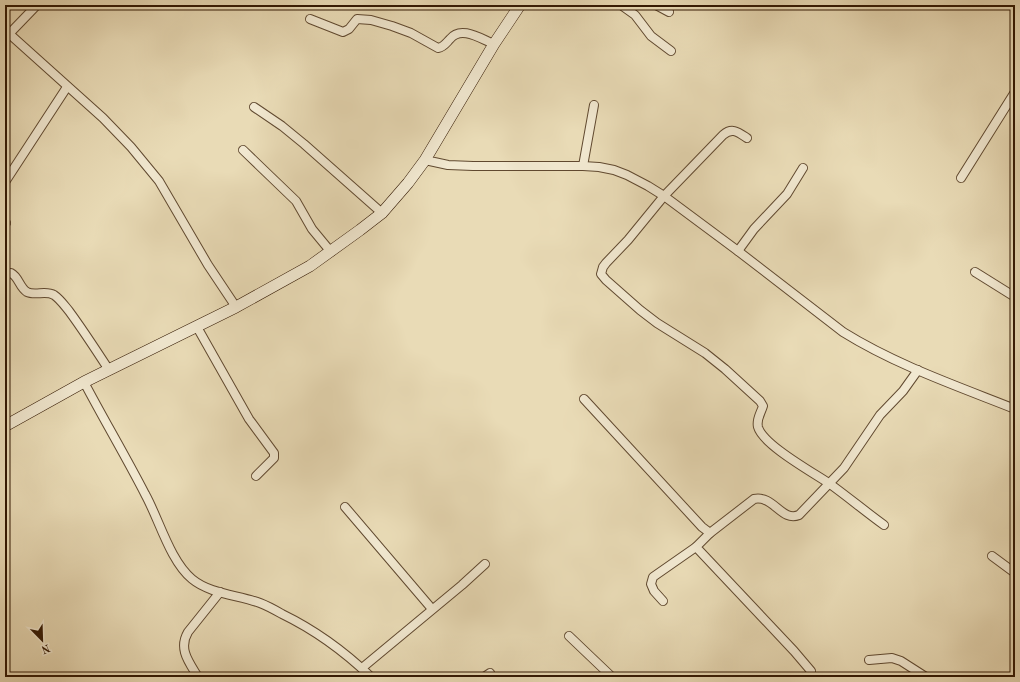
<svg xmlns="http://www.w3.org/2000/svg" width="1020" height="682" font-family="'Old Standard TT',serif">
<rect width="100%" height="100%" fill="#e9dbb6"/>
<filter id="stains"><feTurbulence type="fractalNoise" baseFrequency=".005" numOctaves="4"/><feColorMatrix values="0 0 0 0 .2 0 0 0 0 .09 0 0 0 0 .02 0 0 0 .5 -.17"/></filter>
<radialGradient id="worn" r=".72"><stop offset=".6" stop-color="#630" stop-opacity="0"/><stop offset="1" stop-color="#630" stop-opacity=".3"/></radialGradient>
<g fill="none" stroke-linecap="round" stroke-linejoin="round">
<defs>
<g id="minor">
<polyline points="621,5 635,15 651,36 671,51"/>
<polyline points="656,5 669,12"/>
<path d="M310,19L343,32L349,29L357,19L371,20L392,26L411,33L438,48C444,47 446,43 450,39C461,25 481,39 494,44"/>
<polyline points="5,30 103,118 131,147 159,181 208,265 236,307"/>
<polyline points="9,34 37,5"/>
<polyline points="254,107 282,126 304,144 382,213"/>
<path d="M747,138C738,132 732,127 723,135L664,196L628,240L606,263L603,267L601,274L606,280L640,310L657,323L705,353L725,369L760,401L763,406C761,413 756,419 758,427C763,445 814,473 830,484C848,497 866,512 884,525"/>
<polyline points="243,150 296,201 312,229 331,252"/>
<path d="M425,160L448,165L473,166H583L599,167L614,170L627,175L648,186L664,196L738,251L843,332C896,365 957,386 1015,409"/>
<polyline points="583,166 594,105"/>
<polyline points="961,178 1015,92"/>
<polyline points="5,182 67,87"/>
<polyline points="5,222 6,223"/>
<polyline points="738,251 754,229 787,194 803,168"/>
<polyline points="975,272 1015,297"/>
<path d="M5,275L11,273C19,277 19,287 27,292C35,296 46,290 54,295C60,299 64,305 69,311C83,330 96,350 109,370"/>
<polyline points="197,327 249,419 274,453 274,458 256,476"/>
<path d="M84,382C104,420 126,457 145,494C159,519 170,561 192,579C210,594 239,595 260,603C268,606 275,610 282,614C315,630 344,651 371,677"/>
<path d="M584,399L702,527L710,533L754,499C774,495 781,522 799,515L844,468L880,415L903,391L918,370"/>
<polyline points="345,507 432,609"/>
<polyline points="710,533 696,547 794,651 811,671"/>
<polyline points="992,556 1015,573"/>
<polyline points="663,601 654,591 651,584 653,577 696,547"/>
<polyline points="569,636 612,677"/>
<polyline points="869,660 892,658 901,661 926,677"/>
<polyline points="362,668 462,585 485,564"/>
<path d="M198,677C189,662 178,649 188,632L220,592"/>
<polyline points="484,677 490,673"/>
</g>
<polyline id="secondary" points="5,426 84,382 236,307 310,266 360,230 382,213 408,183 425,160 494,44 520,5"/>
</defs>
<use href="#minor" stroke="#604930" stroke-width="10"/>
<use href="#secondary" stroke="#321803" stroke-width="12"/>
<use href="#minor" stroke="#f1e8d0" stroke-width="8"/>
<use href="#secondary" stroke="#f1e8d0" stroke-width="11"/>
</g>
<rect width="1020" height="682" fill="none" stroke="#e9dbb6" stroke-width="20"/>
<rect x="6" y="6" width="1008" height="670" fill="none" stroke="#321803" stroke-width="2"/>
<rect x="10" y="10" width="1000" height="662" fill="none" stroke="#321803"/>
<g transform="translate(42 640) rotate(157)" stroke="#f1e8d0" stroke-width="3" paint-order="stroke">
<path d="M0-3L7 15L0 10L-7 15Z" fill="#321803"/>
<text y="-6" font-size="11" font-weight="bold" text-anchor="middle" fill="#321803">N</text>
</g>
<rect width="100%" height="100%" filter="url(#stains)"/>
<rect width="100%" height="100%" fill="url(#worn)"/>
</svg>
